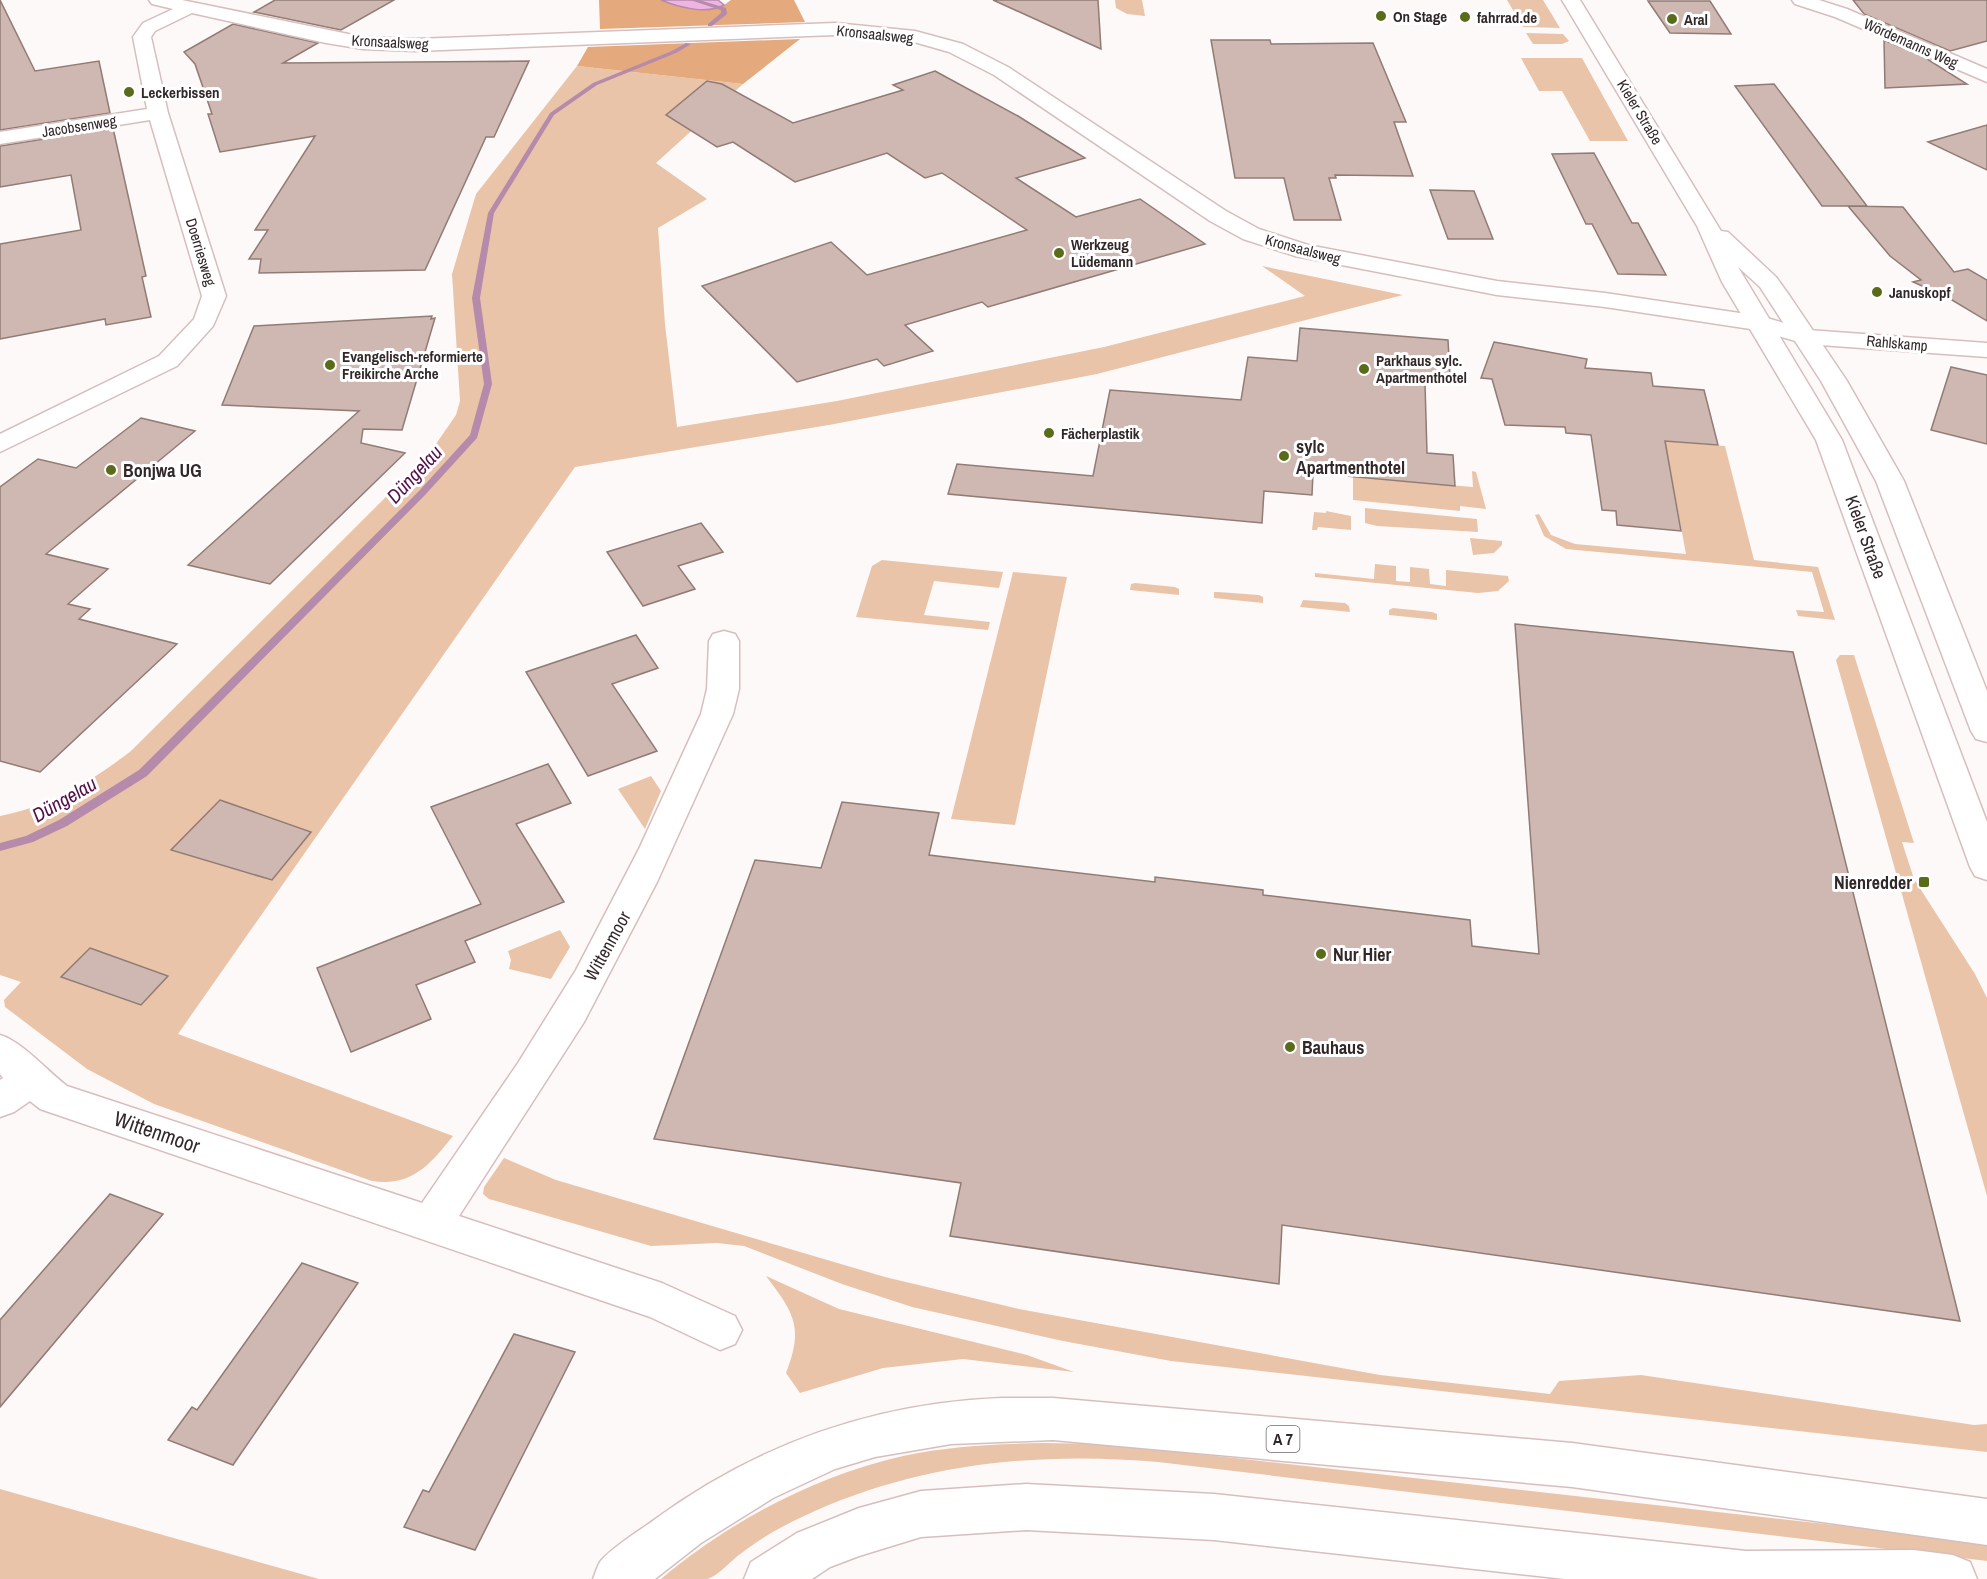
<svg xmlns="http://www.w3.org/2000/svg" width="1987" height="1579" font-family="'Archivo Narrow',sans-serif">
<rect width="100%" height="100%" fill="#fef9f9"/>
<g fill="#e9c4a8">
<polygon points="1115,0 1142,0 1145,16 1127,14 1116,8"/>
<polygon points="1507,0 1543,0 1560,28 1523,27"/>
<polygon points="1526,33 1563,34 1569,41 1562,44 1533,44"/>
<polygon points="1521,58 1582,58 1628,141 1590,141 1562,91 1539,91"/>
<path d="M577,66L743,84L656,163L707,199L658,228L665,324L677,427L837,401L1104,347L1305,296L1262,266L1403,295L1097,374L829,425L575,467L178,1034L453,1136C430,1165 411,1187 372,1181L154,1104L87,1069L5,1007L4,1000L21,982L0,975V816C50,806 91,782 131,751L429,454L456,415L460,401L452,274L476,194Z"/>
<polygon points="1665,441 1725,446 1754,560 1818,567 1835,620 1798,616 1796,610 1824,612 1812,572 1566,549 1544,536 1535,515 1539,514 1551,535 1575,544 1686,554"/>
<polygon points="1472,471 1476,472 1486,509 1460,506 1460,511 1353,500 1353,477 1473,487"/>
<polygon points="1365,508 1477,519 1478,532 1377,526 1365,523"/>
<polygon points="1326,511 1351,516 1351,530 1318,527 1317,530 1312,530 1314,512 1326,513"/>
<polygon points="1470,538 1502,541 1502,545 1494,553 1473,555"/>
<polygon points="882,560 1003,572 999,588 934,581 924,615 990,622 988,630 856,617 872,566"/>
<polygon points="1375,564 1396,566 1396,581 1410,582 1410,567 1429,569 1430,584 1446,586 1446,570 1508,576 1509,581 1498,591 1478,593 1315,577 1315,573 1374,579"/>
<polygon points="1013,572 1067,577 1015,825 951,819"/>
<polygon points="1135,583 1175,587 1179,589 1179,595 1130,590 1131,584"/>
<polygon points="1218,592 1259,595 1263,597 1263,603 1214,598 1214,592"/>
<polygon points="1303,600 1345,603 1349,606 1350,612 1300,607"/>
<polygon points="1393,608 1432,612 1437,614 1437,620 1389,615 1389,610"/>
<polygon points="1840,655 1854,655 1914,843 1902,842 1914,879 1975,974 1987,998 1987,1196 1836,660"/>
<polygon points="651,776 661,791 645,829 618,789"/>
<polygon points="560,930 570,947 551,979 509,969 511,960 508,951"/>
<polygon points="504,1158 556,1180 885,1277 1019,1309 1380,1375 1550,1394 1559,1381 1641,1375 1974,1425 1987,1424 1987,1452 1171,1361 1063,1341 912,1307 842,1284 744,1246 717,1243 651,1246 489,1199 483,1194 484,1187"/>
<path d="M766,1276L839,1309L1027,1355L1074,1372L963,1359L883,1368L800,1393L786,1373C804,1327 794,1313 766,1276Z"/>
<path d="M1043,1443L1105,1444L1162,1450L1987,1542V1561L1158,1462C1035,1451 914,1464 802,1517C782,1526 760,1539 743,1552C732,1559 719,1576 707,1579C693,1579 675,1579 661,1579C730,1521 815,1476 903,1456C949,1446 996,1444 1043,1443Z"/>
<polygon points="0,1489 319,1579 0,1579"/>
</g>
<g fill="#e4a97c">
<polygon points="599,0 661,0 678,6 720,8 731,0 794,0 805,22 600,29"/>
<polygon points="800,39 743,84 577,66 588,47"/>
</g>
<path fill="#efb4e3" stroke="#b68aab" stroke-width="1.5" d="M661,0H718L724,5C707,15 678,7 661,0Z"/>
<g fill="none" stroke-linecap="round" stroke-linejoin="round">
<g fill="#b68aab" fill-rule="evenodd">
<polygon points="690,0 699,0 726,8 727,14 712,26 708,26 708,24 721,13 721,10"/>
<polygon points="686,43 691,44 676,53 597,85 554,115 494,213 480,298 492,384 477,438 425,495 147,776 67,826 33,842 0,851 0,843 26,836 59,820 139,770 419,491 470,435 484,384 472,298 488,213 550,113 593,83 672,51"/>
</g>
</g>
<g fill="#cfb8b1" stroke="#917b75" stroke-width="1.5">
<polygon points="0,0 35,71 99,61 110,113 0,130"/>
<polygon points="275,0 394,0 341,30 254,12"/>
<polygon points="993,0 1098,0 1101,49"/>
<polygon points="1853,0 1987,0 1987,41 1950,51 1864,14"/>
<polygon points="1648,1 1710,1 1731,34 1670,33"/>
<polygon points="233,24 318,43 283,63 529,61 494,137 486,137 425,270 259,273 261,259 249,259 268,230 255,230 315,136 220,152 208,114 212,114 195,64 184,52"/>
<polygon points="1211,40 1270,40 1271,44 1373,43 1406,122 1394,122 1413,176 1335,175 1336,178 1329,178 1341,220 1294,220 1284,178 1235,178"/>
<polygon points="1884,40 1924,57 1967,84 1885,88"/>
<polygon points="935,71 1018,116 1085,158 1016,178 1076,217 1140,199 1205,244 988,307 982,302 905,325 933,351 884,366 877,359 797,382 702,286 831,242 867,275 1027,230 942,173 925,178 887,153 795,182 733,142 717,147 666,115 707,81 722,84 793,123 903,90 893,85"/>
<polygon points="1774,84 1867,206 1848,206 1903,207 1954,272 1968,269 1987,280 1987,321 1947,297 1913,282 1921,280 1890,256 1848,206 1822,206 1735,86"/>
<polygon points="1987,125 1987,170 1928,142"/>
<polygon points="113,128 146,276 142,277 151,317 106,325 105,319 0,339 0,244 81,230 71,175 0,187 0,146"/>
<polygon points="1594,153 1632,223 1638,223 1666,275 1618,274 1592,224 1586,224 1552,154"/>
<polygon points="1430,190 1474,191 1493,239 1448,239"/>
<polygon points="432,316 431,319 435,318 402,430 363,429 361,443 405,453 270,584 188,565 359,411 222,405 254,326"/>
<polygon points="1300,328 1448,340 1450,376 1438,375 1438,385 1425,384 1427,453 1453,455 1455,486 1313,473 1312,495 1264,491 1262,523 948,494 957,464 1093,476 1110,390 1241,400 1248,357 1297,361"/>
<polygon points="1494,342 1587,359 1585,368 1651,373 1653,386 1704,390 1718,445 1665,441 1681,531 1617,525 1616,511 1602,510 1591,435 1566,433 1565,427 1505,425 1492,379 1481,378"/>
<polygon points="1951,367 1987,375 1987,444 1931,430"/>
<polygon points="141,418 195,431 46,554 108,569 68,604 90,609 79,619 177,644 40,772 0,761 0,487 38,459 76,468"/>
<polygon points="701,523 723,552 678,566 695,589 643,606 607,552"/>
<polygon points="1515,624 1793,652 1960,1321 1282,1225 1279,1284 950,1236 961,1183 654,1139 755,860 821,868 842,802 939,813 929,855 1155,882 1155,877 1263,890 1263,895 1470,920 1472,946 1539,954"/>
<polygon points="636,635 658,668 612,684 657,751 588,776 526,672"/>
<polygon points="548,764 571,803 516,824 564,902 465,941 475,962 416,985 431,1019 351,1052 317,968 481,904 431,807"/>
<polygon points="220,800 311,832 272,880 171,850"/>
<polygon points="90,948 168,976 141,1005 61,977"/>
<polygon points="110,1194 163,1214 0,1407 0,1320"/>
<polygon points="302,1263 358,1283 233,1465 168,1440 192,1407 197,1410"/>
<polygon points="514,1334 575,1352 475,1550 404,1527 423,1490 429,1492"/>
</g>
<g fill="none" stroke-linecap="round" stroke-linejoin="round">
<defs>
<g id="minor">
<polygon points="149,0 182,0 363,37 415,39 835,23 915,31 963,44 1008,67 1226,211 1259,229 1308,245 1497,281 1605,293 1760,316 1808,330 1987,343 1987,357 1806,344 1757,330 1605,307 1497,295 1295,256 1243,239 1210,221 994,75 949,52 914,42 835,35 415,51 363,49 326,43 192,13 155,31 151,37 168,113 226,296 213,326 177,366 0,452 0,434 159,356 194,319 202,296 150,120 0,144 0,132 147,109 133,37 143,23 173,9 152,4"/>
<path d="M724,631L735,634L739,641V689L733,714L657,882L584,1022L459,1216L662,1283L735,1316L742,1330L735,1344L720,1350L650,1317L40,1109L30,1101L14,1112L0,1117V1080L3,1078L0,1074V1035C23,1042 47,1071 67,1086L422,1203L518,1063L576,970L639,849L701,714L707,689L709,641L713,634Z"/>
</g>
<polygon id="tertiary" points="1792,0 1819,0 1847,9 1987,69 1987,82 1835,17 1795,4"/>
<polygon id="primary" points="1562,0 1580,0 1721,231 1728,232 1776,277 1789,295 1847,381 1904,481 1987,691 1987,742 1976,739 1971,731 1876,481 1821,381 1760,287 1738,267 1842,440 1987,822 1987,880 1975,876 1970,867 1816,440 1722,282 1697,226"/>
<g id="motorway">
<path d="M1002,1398H1053L1572,1443L1987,1499V1545L1572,1487L1053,1440L951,1444L875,1457L835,1469L773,1498L701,1543L655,1579H593C595,1574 597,1567 600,1562C611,1548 639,1531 654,1520C758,1444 873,1403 1002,1398Z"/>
<polygon points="1026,1484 1214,1494 1746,1551 1914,1550 1953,1555 1970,1562 1977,1579 1565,1579 1214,1540 1026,1530 921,1537 859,1556 830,1567 812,1579 744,1579 751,1562 797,1533 859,1508 921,1491"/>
</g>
</defs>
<use href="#minor" stroke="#d7bebe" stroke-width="3"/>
<use href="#tertiary" stroke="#d7bebe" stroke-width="3"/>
<use href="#primary" stroke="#d7bebe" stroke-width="3"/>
<use href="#motorway" stroke="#d7bebe" stroke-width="3"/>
<use href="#minor" fill="#fff" fill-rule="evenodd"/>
<use href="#tertiary" fill="#fff" fill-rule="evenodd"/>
<use href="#primary" fill="#fff" fill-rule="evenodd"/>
<use href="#motorway" fill="#fff" fill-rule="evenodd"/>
</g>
<g fill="#5a6c19" stroke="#fff" stroke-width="2">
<circle cx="1381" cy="16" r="6"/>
<circle cx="1465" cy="17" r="6"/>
<circle cx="1672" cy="19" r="6"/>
<circle cx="129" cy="92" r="6"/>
<circle cx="1059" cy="253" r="6"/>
<circle cx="1877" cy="292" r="6"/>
<circle cx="330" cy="365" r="6"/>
<circle cx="1364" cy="369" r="6"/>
<circle cx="1049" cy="433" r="6"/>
<circle cx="1284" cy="456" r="6"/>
<circle cx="111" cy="470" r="6"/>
<rect x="1918" y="876" width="12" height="12" rx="3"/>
<circle cx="1321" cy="954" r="6"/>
<circle cx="1290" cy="1047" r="6"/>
</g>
<g text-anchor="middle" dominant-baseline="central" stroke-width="6" stroke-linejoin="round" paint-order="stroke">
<g font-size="15" font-weight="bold" fill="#322829" stroke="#fff" text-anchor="start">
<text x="1393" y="16">On Stage</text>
<text x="1477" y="17">fahrrad.de</text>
<text x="1684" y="19">Aral</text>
<text x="141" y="92">Leckerbissen</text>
<text x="1071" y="244">Werkzeug<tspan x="1071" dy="17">Lüdemann</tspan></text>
<text x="1889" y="292">Januskopf</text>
<text x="342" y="356">Evangelisch-reformierte<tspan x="342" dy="17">Freikirche Arche</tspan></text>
<text x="1376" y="360">Parkhaus sylc.<tspan x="1376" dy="17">Apartmenthotel</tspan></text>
<text x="1061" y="433">Fächerplastik</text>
</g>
<g font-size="15" fill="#322829" stroke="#fff">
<text transform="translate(875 34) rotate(6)">Kronsaalsweg</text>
<text transform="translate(390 42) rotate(3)">Kronsaalsweg</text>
<text transform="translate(1911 43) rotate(24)">Wördemanns Weg</text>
<text transform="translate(1640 112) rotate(59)">Kieler Straße</text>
<text transform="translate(79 126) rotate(-9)">Jacobsenweg</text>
<text transform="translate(1303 249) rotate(15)">Kronsaalsweg</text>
<text transform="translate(201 252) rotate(73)">Doerriesweg</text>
<text transform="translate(1897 343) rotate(5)">Rahlskamp</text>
</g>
<rect fill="#fff" stroke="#706869" stroke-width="1.5" x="1266.5" y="1426" width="33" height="26" rx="4.5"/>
<g font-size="16" font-weight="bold" fill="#322829">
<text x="1283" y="1439">A 7</text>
</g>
<g font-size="18" font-weight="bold" fill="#322829" stroke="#fff" text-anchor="start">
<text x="1296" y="446">sylc<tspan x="1296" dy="21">Apartmenthotel</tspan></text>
<text x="123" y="470">Bonjwa UG</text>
<text x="1912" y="882" text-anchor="end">Nienredder</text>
<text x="1333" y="954">Nur Hier</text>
<text x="1302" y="1047">Bauhaus</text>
</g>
<g font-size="18" fill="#322829" stroke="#fff">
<text transform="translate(1866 537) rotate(70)">Kieler Straße</text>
<text transform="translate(607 946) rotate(-61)">Wittenmoor</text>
</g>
<g font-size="20" font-style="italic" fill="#53104b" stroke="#fff">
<text transform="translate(414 474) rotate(-47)">Düngelau</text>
<text transform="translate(64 799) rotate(-30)">Düngelau</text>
</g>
<g font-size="21" fill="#322829" stroke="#fff">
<text transform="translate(157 1132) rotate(19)">Wittenmoor</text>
</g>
</g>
</svg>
